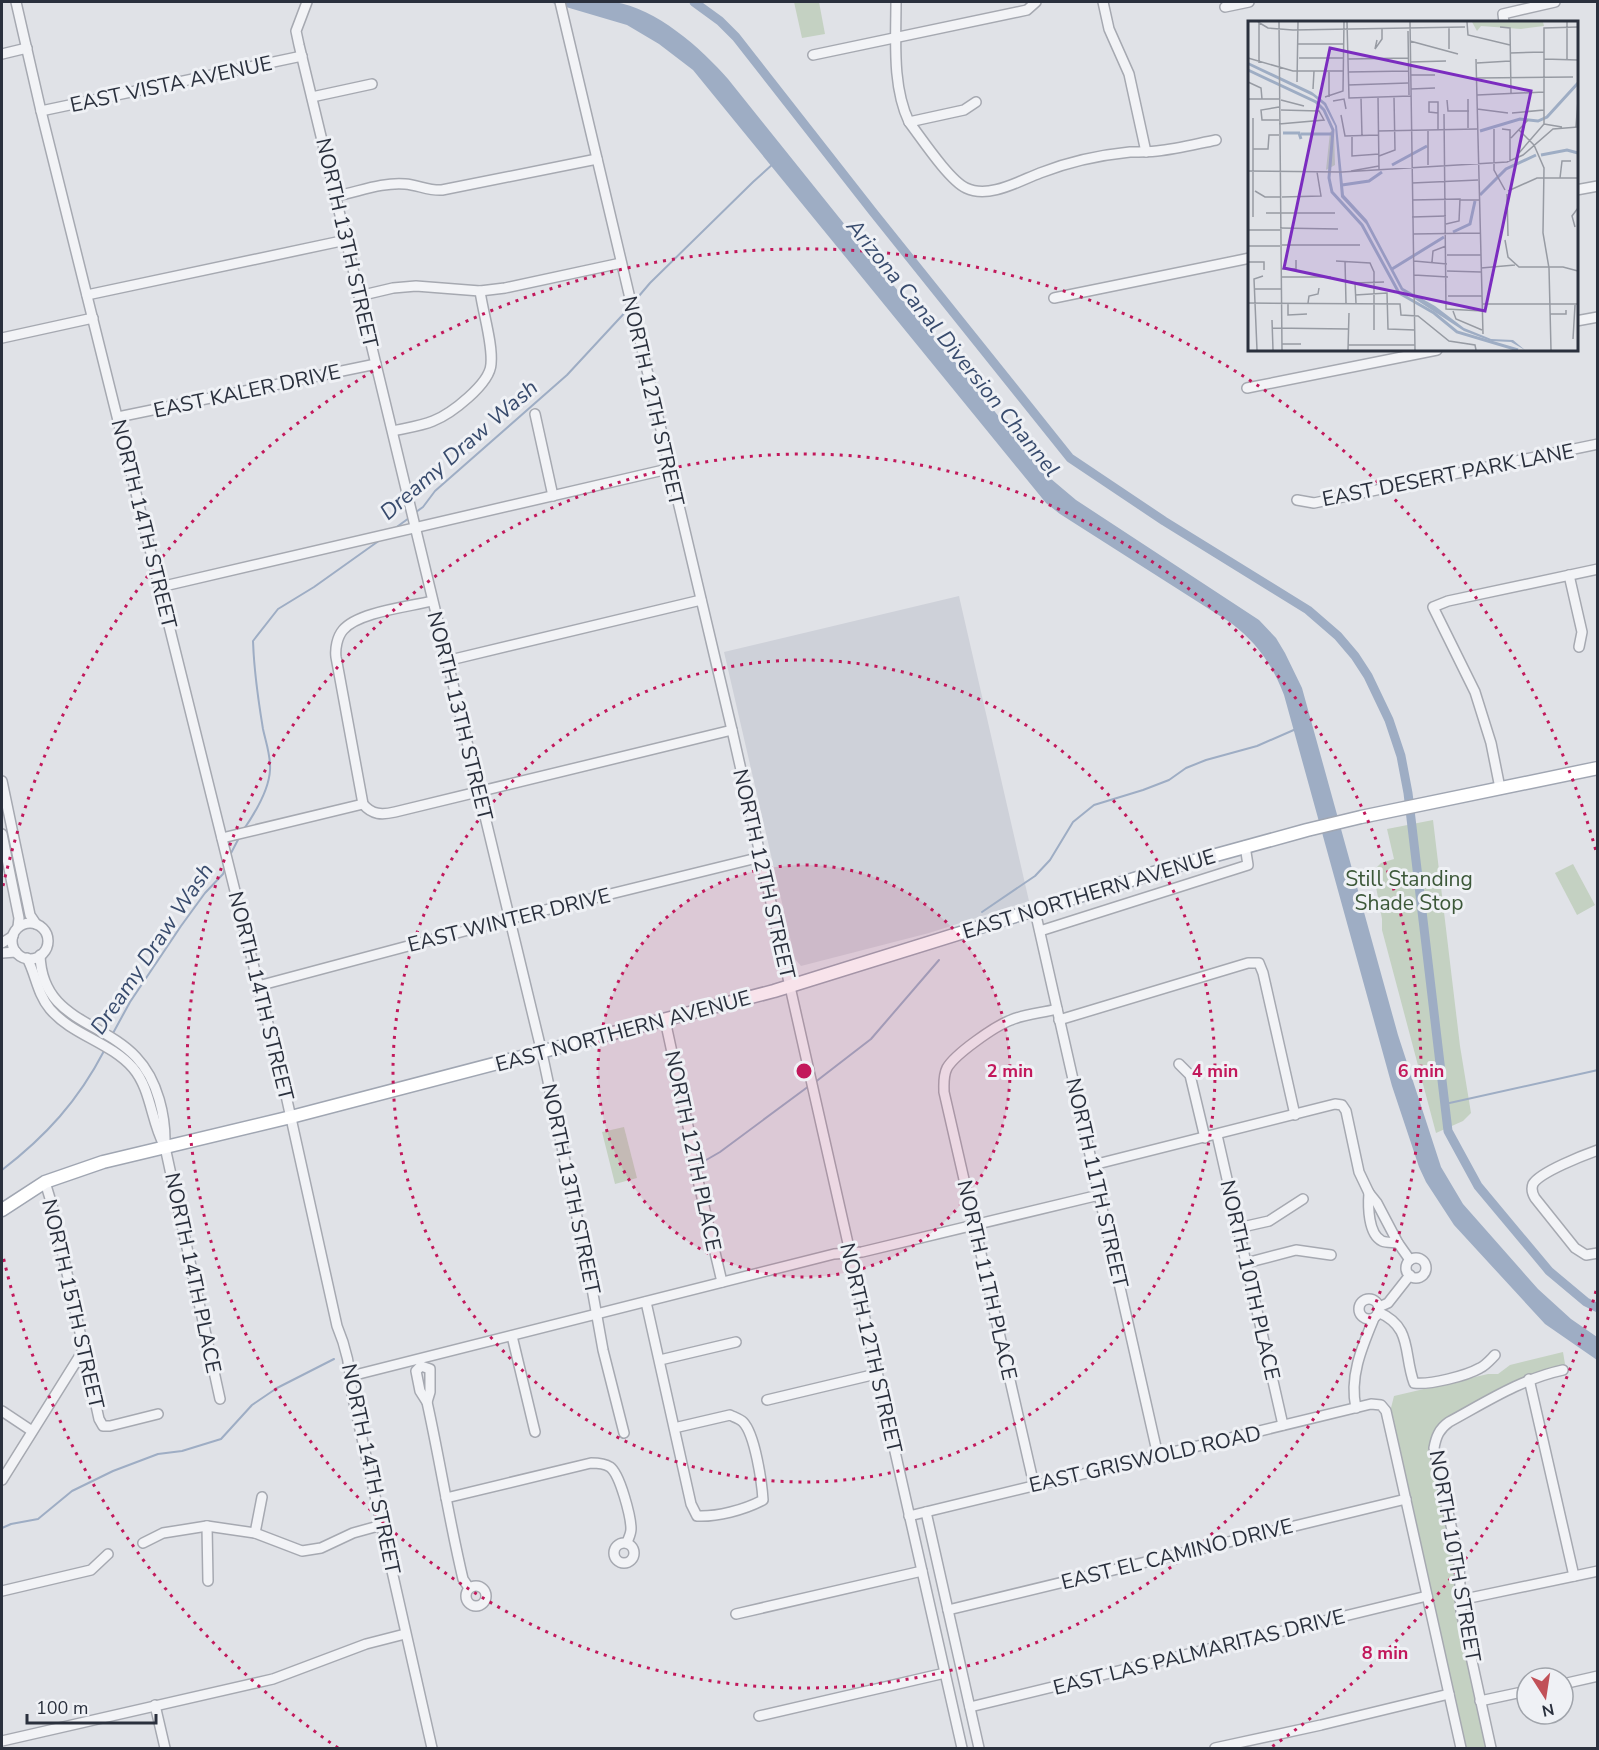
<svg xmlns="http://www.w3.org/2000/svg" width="1599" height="1750" font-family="'Nunito Sans',sans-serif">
<rect width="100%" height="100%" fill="#e0e2e7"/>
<polygon fill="#ced1d9" points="959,596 1029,901 929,933 801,966 795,959 724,652"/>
<g fill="#c4d1c2">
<polygon points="794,2 819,2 825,34 802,38"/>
<polygon points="1433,820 1460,1046 1471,1113 1463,1121 1436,1133 1382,930 1382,919 1373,871 1381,863 1394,859 1387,829"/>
<polygon points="1573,864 1595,905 1577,915 1555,873"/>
<polygon points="624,1127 637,1178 615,1184 602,1132"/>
<polygon points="1563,1352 1565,1364 1529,1375 1499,1388 1441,1423 1433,1433 1429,1448 1455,1562 1456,1600 1488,1748 1466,1748 1391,1408 1394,1396 1488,1374 1498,1374 1510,1365"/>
</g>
<path fill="#9eadc4" d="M549,2C570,2 594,0 614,2C656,8 701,48 728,79L1044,473L1076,500L1259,620L1276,638L1285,653L1302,688L1398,1035L1441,1167L1463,1204L1538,1289L1571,1319L1597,1337V1360L1545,1324L1454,1225L1426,1182L1419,1167L1392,1086L1284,695C1272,664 1257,643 1231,623L1060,514L1046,503L693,70L659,44L627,25Z"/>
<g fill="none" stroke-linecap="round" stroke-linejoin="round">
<g stroke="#9eadc4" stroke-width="2">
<polyline points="633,303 650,283 753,182 774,163"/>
<polyline points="416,512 423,507 435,491 567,375 630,307"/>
<polyline points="394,529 409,518"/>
<path d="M244,829C255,813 269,790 270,770C271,756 266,743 263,729C258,699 254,671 253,641L278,609L314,587L380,540"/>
<polyline points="230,855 240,836"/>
<polyline points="982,912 1035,876 1050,860 1073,822 1094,805 1143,790 1169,780 1186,768 1206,760 1257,746 1296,729"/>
<polyline points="112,1035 130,1002 181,926 205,893 223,874 226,866"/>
<polyline points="814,1083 871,1039 939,960"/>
<polyline points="1445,1104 1598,1070"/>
<polyline points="701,1163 720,1152 809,1086"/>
<path d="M2,1170C46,1136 78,1101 104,1051"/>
<polyline points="2,1528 11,1524 38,1519 72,1491 113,1471 158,1454 182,1451 221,1439 252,1405 277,1388 334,1359"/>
</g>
<polyline stroke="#9eadc4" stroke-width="9" points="694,2 720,21 736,37 873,212 1070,458 1164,521 1308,610 1338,636 1355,656 1368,676 1389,720 1401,756 1408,793 1448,1131 1478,1186 1549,1271 1586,1302 1598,1308"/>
<defs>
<g id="minor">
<path d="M16,2L41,111L287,1100L337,1326C346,1347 351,1371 352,1394L432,1748"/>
<polyline points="307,2 296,31 299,45 542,1053 591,1283 603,1350 624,1433"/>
<polyline points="560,2 732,730 962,1748"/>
<path d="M896,2C896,40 892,86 909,122C922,139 949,180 966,188C989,199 1019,181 1040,173C1068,162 1100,155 1130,152C1139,152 1148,152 1157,151C1177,149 1196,144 1216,140"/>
<polyline points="1103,2 1109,29 1129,74 1146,152"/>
<polyline points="1225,7 1249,2"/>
<polyline points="1504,22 1503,14 1555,2"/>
<polyline points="2,54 27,48"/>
<polyline points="813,55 1027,10 1036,2"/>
<polyline points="312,97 372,84"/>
<polyline points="41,111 302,56"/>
<polyline points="909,122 964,110 976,102"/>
<polyline points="1576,190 1598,186"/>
<path d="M336,196C358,192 382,182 405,184C418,185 429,191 442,190L597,159"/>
<polyline points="87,295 346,240"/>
<polyline points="359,296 393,288 416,286 480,291 505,288 621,263"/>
<polyline points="1054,298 1250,258"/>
<polyline points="1576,321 1598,317"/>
<polyline points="2,338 93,318"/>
<polyline points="1247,388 1437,350"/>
<polyline points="535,414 553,496"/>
<polyline points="118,417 376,364"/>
<path d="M393,431C406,428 421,426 433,421C451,414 490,384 491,364C493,344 483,313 480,291"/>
<polyline points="1297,500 1314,503 1598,444"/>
<polyline points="1569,575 1582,632 1579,647"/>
<polyline points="160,587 668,469"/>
<path d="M432,601C408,607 358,612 343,630C337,637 335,649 336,657L363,804C372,815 382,815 395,812L732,730"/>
<polyline points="446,661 701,600"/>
<polyline points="2,781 30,915 36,924"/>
<polyline points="1500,788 1491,743 1475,692 1433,607 1448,601 1598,569"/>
<polyline points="2,834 19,918 18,927"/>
<polyline points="222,838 363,804"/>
<polyline points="1035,911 1158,1456"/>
<circle cx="30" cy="941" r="18"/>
<polyline points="1040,931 1248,865 1245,846"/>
<polyline points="2,943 13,936"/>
<polyline points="2,953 16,952"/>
<path d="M40,955C42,1020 101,1020 136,1057C158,1080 166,1117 165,1147L220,1399"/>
<path d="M27,958C36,975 37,993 50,1009C72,1035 110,1042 133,1068C151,1089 151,1121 164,1145"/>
<polyline points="258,986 509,919 761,857"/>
<polyline points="665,1020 691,1140 692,1155 722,1282"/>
<polyline points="1059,1020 1248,963 1259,963 1263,973 1295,1115"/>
<polyline points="1179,1064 1190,1075 1205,1138"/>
<polyline points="1217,1135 1283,1425"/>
<path d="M1598,1150C1584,1155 1540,1172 1533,1184C1531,1189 1532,1193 1535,1198L1575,1248L1586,1255L1598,1253"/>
<polyline points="1093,1165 1335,1104 1342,1105 1346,1111 1359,1172 1369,1193 1377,1203 1398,1243 1410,1260"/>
<polyline points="45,1182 52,1205 99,1419 103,1426 110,1426 158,1414"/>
<path d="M1369,1193C1368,1206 1368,1234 1382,1241C1387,1243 1393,1242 1398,1243"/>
<polyline points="1238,1228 1269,1221 1303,1199"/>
<circle cx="1416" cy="1268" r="10"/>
<polyline points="1246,1263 1296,1250 1331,1255"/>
<circle cx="1369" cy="1309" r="10"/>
<path d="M646,1302L691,1504L697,1516C717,1517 744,1510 763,1500C762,1483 755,1434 743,1422C740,1419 734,1417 730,1415L674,1428"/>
<polyline points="1379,1307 1388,1303 1410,1275"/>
<path d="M1378,1312C1413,1327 1403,1353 1414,1383C1430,1385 1466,1376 1480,1368C1486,1365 1490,1360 1495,1355"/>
<polyline points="512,1336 535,1432"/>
<polyline points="660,1360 736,1342"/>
<path d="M421,1366L416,1371L420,1391L427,1402C440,1461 449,1520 463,1579L469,1588"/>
<polyline points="421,1366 430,1369 430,1392 427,1402"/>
<polyline points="351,1376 834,1254 862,1252 1099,1195"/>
<polyline points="1529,1379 1574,1576"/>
<polyline points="767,1400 876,1374"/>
<path d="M1356,1408C1349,1377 1362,1347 1374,1318"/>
<polyline points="2,1411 32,1431"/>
<polyline points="2,1480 84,1349"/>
<path d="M1034,1485L944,1092C944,1084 943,1076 947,1068C955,1054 995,1026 1011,1020C1025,1014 1042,1013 1057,1009"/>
<path d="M446,1498L591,1463C597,1463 604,1463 610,1467C620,1474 631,1517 631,1529C631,1534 628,1539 627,1543"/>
<polyline points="926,1512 979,1748"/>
<polyline points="909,1516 1371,1404 1381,1405 1386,1411 1395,1451 1461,1748"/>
<polyline points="207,1526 208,1581"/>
<polyline points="255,1533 262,1497"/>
<polyline points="143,1543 163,1533 207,1526 255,1533 302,1551 321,1548 353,1533 382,1525"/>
<circle cx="624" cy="1553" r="10"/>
<circle cx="476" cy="1596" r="10"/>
<polyline points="2,1591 91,1570 108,1554"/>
<polyline points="1460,1600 1598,1571"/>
<polyline points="948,1610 1406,1499"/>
<polyline points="736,1614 922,1571"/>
<polyline points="1563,1684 1598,1676"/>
<polyline points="1480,1701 1527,1691"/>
<polyline points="155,1705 165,1748"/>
<polyline points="970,1707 1427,1596"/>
<polyline points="759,1716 945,1673"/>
<polyline points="2,1741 273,1679 366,1644 405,1634"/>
<polyline points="1215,1748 1321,1725 1449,1694"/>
<path d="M1491,1748L1461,1611L1459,1562L1434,1448C1436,1437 1439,1429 1449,1422C1486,1402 1521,1379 1563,1370"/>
</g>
<polyline id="major" points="2,1210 45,1182 103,1162 291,1117 774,991 1176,866 1307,830 1361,817 1598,768"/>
</defs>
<use href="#minor" stroke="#a6a9b1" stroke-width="12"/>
<use href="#major" stroke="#a0a6b2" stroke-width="15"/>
<use href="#minor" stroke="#f2f3f6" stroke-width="9"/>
<use href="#major" stroke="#fff" stroke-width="12"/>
</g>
<circle cx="804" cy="1071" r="206" fill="#c2185b" fill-opacity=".12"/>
<g fill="none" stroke="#c2185b" stroke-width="3" stroke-dasharray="3 6">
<circle cx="804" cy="1071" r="206"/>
<circle cx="804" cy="1071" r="411"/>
<circle cx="804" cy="1071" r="617"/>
<path d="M1596 1291A822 822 0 0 1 1270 1748M338 1748A822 822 0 0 1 3 1256M3 886A822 822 0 0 1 1596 851"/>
</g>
<g text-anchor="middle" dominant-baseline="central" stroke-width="6" stroke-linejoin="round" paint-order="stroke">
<g font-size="21" fill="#2a303d" stroke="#eff1f5">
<text transform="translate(171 84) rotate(-12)">EAST VISTA AVENUE</text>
<text transform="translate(347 243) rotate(77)">NORTH 13TH STREET</text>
<text transform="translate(247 391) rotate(-12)">EAST KALER DRIVE</text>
<text transform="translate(653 401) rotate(77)">NORTH 12TH STREET</text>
<text transform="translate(1448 475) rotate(-11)">EAST DESERT PARK LANE</text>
<text transform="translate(144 524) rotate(76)">NORTH 14TH STREET</text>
<text transform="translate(460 716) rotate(76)">NORTH 13TH STREET</text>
<text transform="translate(764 874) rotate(77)">NORTH 12TH STREET</text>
<text transform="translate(1089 894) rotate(-17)">EAST NORTHERN AVENUE</text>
<text transform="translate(509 920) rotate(-14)">EAST WINTER DRIVE</text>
<text transform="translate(261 996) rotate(76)">NORTH 14TH STREET</text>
<text transform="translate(623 1031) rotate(-15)">EAST NORTHERN AVENUE</text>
<text transform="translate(693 1151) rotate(78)">NORTH 12TH PLACE</text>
<text transform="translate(1097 1183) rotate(77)">NORTH 11TH STREET</text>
<text transform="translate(571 1189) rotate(78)">NORTH 13TH STREET</text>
<text transform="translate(193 1273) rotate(78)">NORTH 14TH PLACE</text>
<text transform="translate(987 1280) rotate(77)">NORTH 11TH PLACE</text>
<text transform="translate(1250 1280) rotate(77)">NORTH 10TH PLACE</text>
<text transform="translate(73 1304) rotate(77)">NORTH 15TH STREET</text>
<text transform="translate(871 1348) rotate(77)">NORTH 12TH STREET</text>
<text transform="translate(1145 1459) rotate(-13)">EAST GRISWOLD ROAD</text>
<text transform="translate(371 1469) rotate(78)">NORTH 14TH STREET</text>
<text transform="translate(1177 1554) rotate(-14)">EAST EL CAMINO DRIVE</text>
<text transform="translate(1455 1556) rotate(80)">NORTH 10TH STREET</text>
<text transform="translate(1199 1652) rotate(-14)">EAST LAS PALMARITAS DRIVE</text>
</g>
<g font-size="21" fill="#3c5839" stroke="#eff1f5">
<text x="1409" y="879">Still Standing<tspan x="1409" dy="24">Shade Stop</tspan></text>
</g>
<g font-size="22" font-style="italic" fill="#384b6d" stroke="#eff1f5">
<text transform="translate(953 348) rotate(51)">Arizona Canal Diversion Channel</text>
<text transform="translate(459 450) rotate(-41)">Dreamy Draw Wash</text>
<text transform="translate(152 949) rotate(-56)">Dreamy Draw Wash</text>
</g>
</g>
<g transform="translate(1248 21)">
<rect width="330" height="330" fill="#e0e2e7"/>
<path d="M224,1H295L296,5L273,8L233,5L229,10ZM86,109L87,144L78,149L82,111Z" fill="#c4d1c2"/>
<path d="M0,41L64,71L78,82L89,105L96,174L119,199L155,267L187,285L216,307L243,318L265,319L277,329L263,321L243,320L216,310L153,269L118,203L93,176L87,105L76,84L65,75L0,44Z" fill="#9eadc4"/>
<path fill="none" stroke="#9eadc4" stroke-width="3" d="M0,49L68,81L76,89L85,109L81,157L84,171L114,204L151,272L186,292L209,311L270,329M232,110L272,98L290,100L299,96L330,62M35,112H51L53,118M53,113H84M293,134L319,129L330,132M144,144L179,125M94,164L121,160L134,151M232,174L258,148L288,134M205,211L222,203L227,180M144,248L196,216"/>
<path fill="none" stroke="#979ba3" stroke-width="1.5" d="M10,1L20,7L45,9L217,6M31,1L34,329M99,1L101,77L163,75M162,1L167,329M219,1L220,14L262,24M319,1V39M201,6V28M252,6L262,7L263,72M160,10L161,74M129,19L127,28L134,18V8M162,20L210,33M50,23H96M262,32L296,31M0,37L45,50H96M51,37H96M100,38L161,37M228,38L235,313M296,38L330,39M162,41L198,40M11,42V2M229,42L262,40M81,51V76M100,51L160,50M163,54H187M229,57L325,56M0,61L13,67L14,78M49,61L50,1M100,64L160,62M65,68L66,50M163,68L187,67M229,74L296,71M77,76L95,70L96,1M130,76L131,148M113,77L114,115M0,78H31M220,78V107M33,79L56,85M199,79L200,90H221M85,80L96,78L98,88M31,86L13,89L14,99H31M229,88L260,92M190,92L181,91V81H190V109M264,92L296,89M196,93L198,288L235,290M93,94L97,115L130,114M5,97V196M31,103L76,99L71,90L33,89M296,103V7L330,6M296,103L314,106M328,106L330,79M246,108V149L257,169M254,108L262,109V140M271,109L286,124M130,110L229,108M180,110V144M104,116V135L131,133M263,117L280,99M286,124L296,147L295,212L301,247L303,329M5,128H20L21,114H31M271,132L296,103M131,135L147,129L146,76M0,150L94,151L259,141L275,134L305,108L330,106M103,150L131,145M312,157L314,140H323M164,162L230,159M7,170L17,176H32M260,170L289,157H330M259,173L260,215M34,176L73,175L69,151M164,179L212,178L211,200L198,203M212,179H231M18,192H87M164,196L198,195M327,206L324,195L330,187M32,207L90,208M0,209H32M165,213L232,212M257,219L260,236L271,246H315L330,250M34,224H112M0,225H32M199,234H233M88,240L122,242L126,251V309M97,240L98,282M166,240L199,243M0,241H16V249M184,241L185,230L198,225M233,247L267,244M34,248H48V239M199,250L233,251M166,254L200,256M34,256H83M6,268H33M107,274L139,272L140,308L167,309M200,275H234M0,282L152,283L153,294L170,295L201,320L227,324L228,329M40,282V294L59,293M60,282L61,275L70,273L71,267M108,282L107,262L136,261M234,283H330M205,290L208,298L234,309M302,293H318V289M24,299L25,329M24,307L100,308M325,318L327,284M34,323H53M100,324H167M9,329L6,258L15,255M100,329L101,292"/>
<path fill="#7b2cbf" fill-opacity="0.15" stroke="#7b2cbf" stroke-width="3" d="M82,27L283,70L237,290L36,247Z"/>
<rect width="330" height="330" fill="none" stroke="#2a303d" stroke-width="3"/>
</g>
<circle cx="804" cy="1071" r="9" fill="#c2185b" stroke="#eff1f5" stroke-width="3"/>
<g font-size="18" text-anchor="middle" font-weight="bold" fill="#c2185b" stroke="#eff1f5" stroke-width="6" stroke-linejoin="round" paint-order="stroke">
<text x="1010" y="1077">2 min</text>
<text x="1215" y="1077">4 min</text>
<text x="1421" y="1077">6 min</text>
<text x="1385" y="1659">8 min</text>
</g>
<rect width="1599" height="1750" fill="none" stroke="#2a303d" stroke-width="6"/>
<g transform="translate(1545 1696) rotate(168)"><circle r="28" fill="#eff1f5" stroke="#a0a4ab" stroke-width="1.5"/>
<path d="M0-4.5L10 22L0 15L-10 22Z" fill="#c15158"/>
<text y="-9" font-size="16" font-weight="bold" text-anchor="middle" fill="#2a303d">N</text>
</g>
<path d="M27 1714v9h129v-9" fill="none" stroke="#2a303d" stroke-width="3"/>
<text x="36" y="1714" font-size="18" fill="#2a303d" stroke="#eff1f5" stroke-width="4.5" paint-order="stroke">100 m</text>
</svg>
